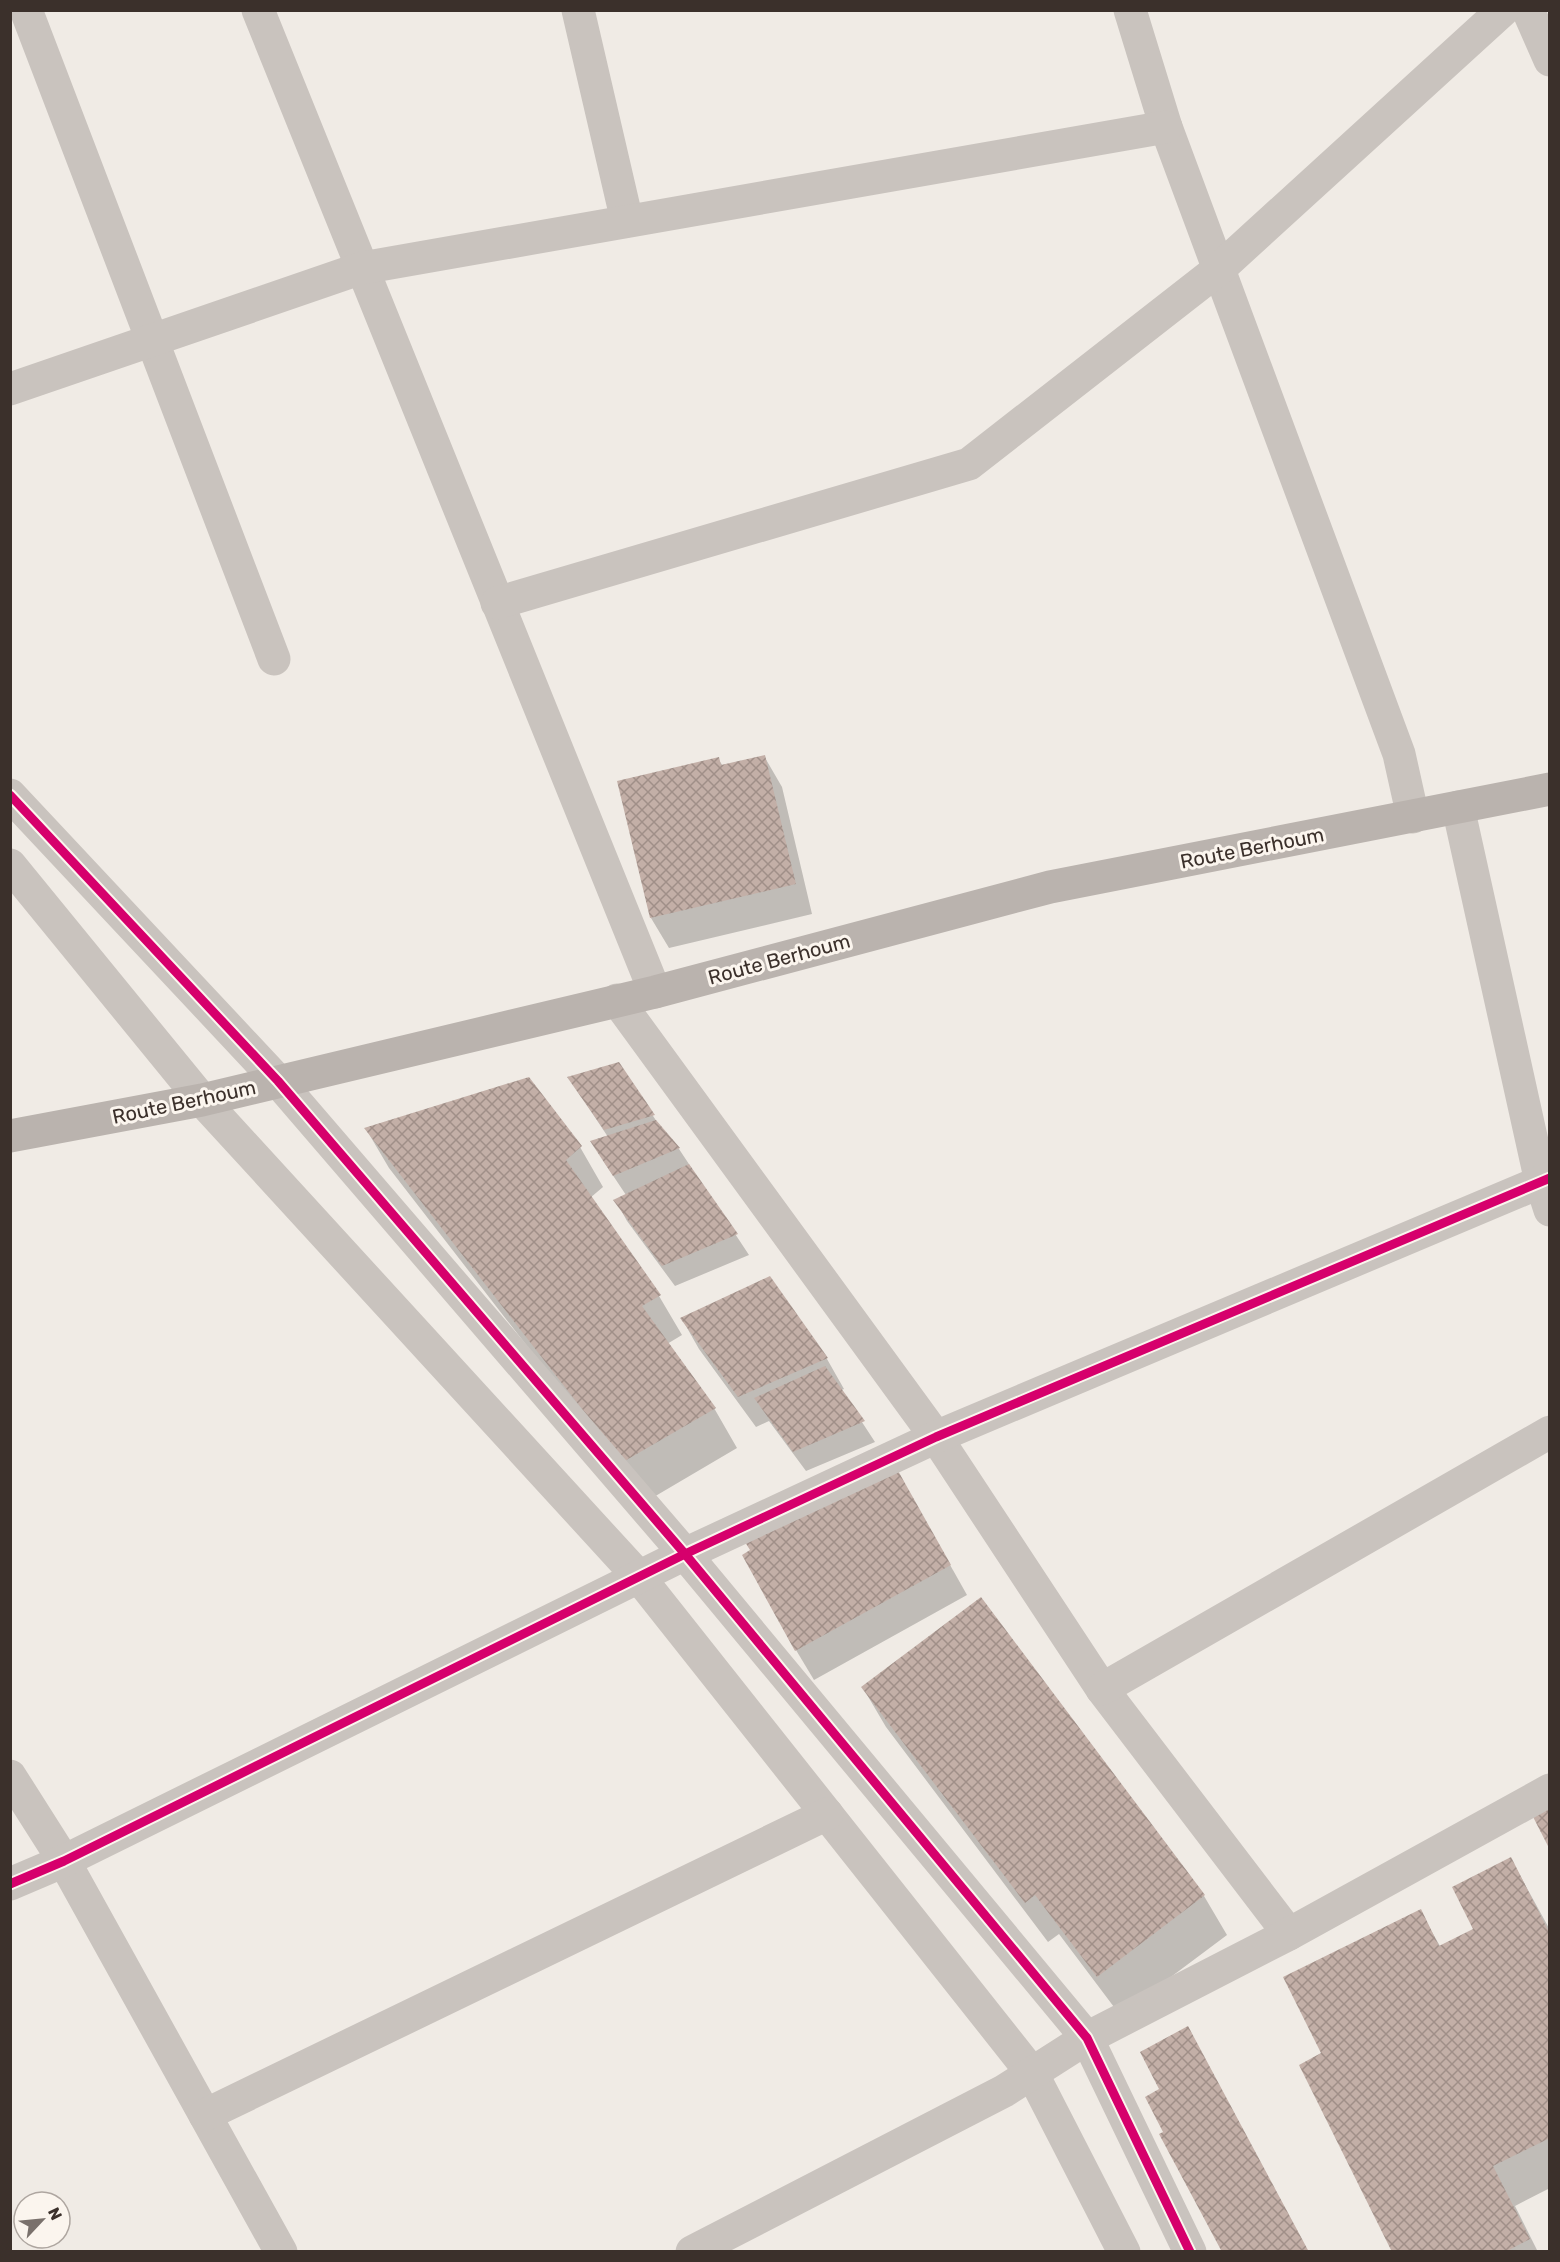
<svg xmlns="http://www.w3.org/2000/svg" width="1560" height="2262" font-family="Rubik,sans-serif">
<defs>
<pattern id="building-cross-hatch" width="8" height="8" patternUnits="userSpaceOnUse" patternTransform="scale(1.5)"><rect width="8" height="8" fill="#c3afa7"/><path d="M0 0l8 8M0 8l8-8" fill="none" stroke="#a08f88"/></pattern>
</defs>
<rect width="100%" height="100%" fill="#f0ebe5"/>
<g fill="#0003">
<polygon points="764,756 782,787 812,914 669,948 651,918 619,782 718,759 723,766"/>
<polygon points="618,1063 661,1128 679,1149 749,1255 675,1286 627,1221 616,1201 626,1195 604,1162 608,1137 569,1078"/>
<polygon points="366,1129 580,1147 603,1187 590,1198 659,1296 682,1335 667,1344 714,1408 737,1448 647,1501 389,1168"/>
<polygon points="769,1278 827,1359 844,1389 841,1390 875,1442 806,1471 769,1421 756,1427 699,1349 682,1319"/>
<polygon points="905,1485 967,1595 814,1680 796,1650"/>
<polygon points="863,1688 1204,1896 1227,1935 1120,2015 1059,1934 1048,1942 886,1727"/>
<polygon points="1511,1859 1550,1930 1550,2188 1515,2206 1538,2252 1394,2252 1323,2054 1420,1911 1440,1946 1475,1929"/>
</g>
<g fill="url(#building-cross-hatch)">
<polygon points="765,755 796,884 650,918 617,781 719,757 721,765"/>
<polygon points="619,1062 655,1115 604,1130 567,1077"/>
<polygon points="529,1077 582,1146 566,1160 661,1295 642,1306 716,1408 623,1462 364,1128"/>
<polygon points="656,1120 680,1148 613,1176 590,1141"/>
<polygon points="689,1164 738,1234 662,1266 613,1200"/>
<polygon points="770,1276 828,1358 738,1397 680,1318"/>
<polygon points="825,1366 865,1421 793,1452 754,1398"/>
<polygon points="888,1453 951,1565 795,1651 742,1555 750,1550 740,1534"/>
<polygon points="981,1597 1205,1895 1097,1977 1035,1895 1025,1903 861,1687"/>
<polygon points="1550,1798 1550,1850 1529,1809"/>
<polygon points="1511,1857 1550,1934 1550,2138 1493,2166 1530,2239 1505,2252 1392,2252 1299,2065 1321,2053 1283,1977 1421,1909 1439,1946 1473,1929 1452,1887"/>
<polygon points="1188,2026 1309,2252 1222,2252 1159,2134 1163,2132 1145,2097 1159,2089 1140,2052"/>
</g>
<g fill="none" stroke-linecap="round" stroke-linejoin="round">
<g stroke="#c9c3be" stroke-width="33">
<polyline points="26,10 274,659"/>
<polyline points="258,10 655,992"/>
<polyline points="578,10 627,221"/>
<polyline points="1130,10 1166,127 1399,754 1413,817"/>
<polyline points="1528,10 1550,60"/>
<polyline points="10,389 362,268 1166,127"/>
<polyline points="497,603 969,464 1219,269 1503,10"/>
<polyline points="10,795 278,1081 685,1554 1087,2038 1190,2252"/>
<polyline points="1458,807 1541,1182 1550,1210"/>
<polyline points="10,865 202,1100 639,1577 1032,2073 1124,2252"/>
<polyline points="617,1000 936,1437 1102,1689 1289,1934"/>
<polyline points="1102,1689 1550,1432"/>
<polyline points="10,1776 64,1861 281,2252"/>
<polyline points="10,1884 64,1861 685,1554 936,1437 1550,1178"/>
<polyline points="205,2115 827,1814"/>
</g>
<polyline stroke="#c9c3be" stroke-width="33" points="692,2252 1004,2091 1087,2038 1289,1934 1550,1790"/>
<polyline stroke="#bab3ae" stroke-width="33" points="10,1136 202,1100 655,992 1050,887 1550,789"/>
<defs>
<g id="cycleway">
<polyline points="10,795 278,1081 685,1554 1087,2038 1190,2252"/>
<polyline points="10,1884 64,1861 685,1554 936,1437 1550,1178"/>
</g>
</defs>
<use href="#cycleway" stroke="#fbf5ee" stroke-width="13"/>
<use href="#cycleway" stroke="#d6006c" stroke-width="9"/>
</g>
<g text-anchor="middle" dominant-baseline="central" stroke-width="6" stroke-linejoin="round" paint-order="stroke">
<g font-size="20" fill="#3b302b" stroke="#fbf5ee">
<text transform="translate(1252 848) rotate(-11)">Route Berhoum</text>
<text transform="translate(779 959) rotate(-15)">Route Berhoum</text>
<text transform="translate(184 1102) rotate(-12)">Route Berhoum</text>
</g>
</g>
<rect width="1560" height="2262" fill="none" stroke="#3b302b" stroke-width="24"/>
<g transform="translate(42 2220) rotate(64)"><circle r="28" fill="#fbf5ee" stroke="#aea6a0" stroke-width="1.5"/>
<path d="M0-4.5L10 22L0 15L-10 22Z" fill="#7a716c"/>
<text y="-9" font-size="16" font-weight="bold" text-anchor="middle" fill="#3b302b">N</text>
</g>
</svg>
